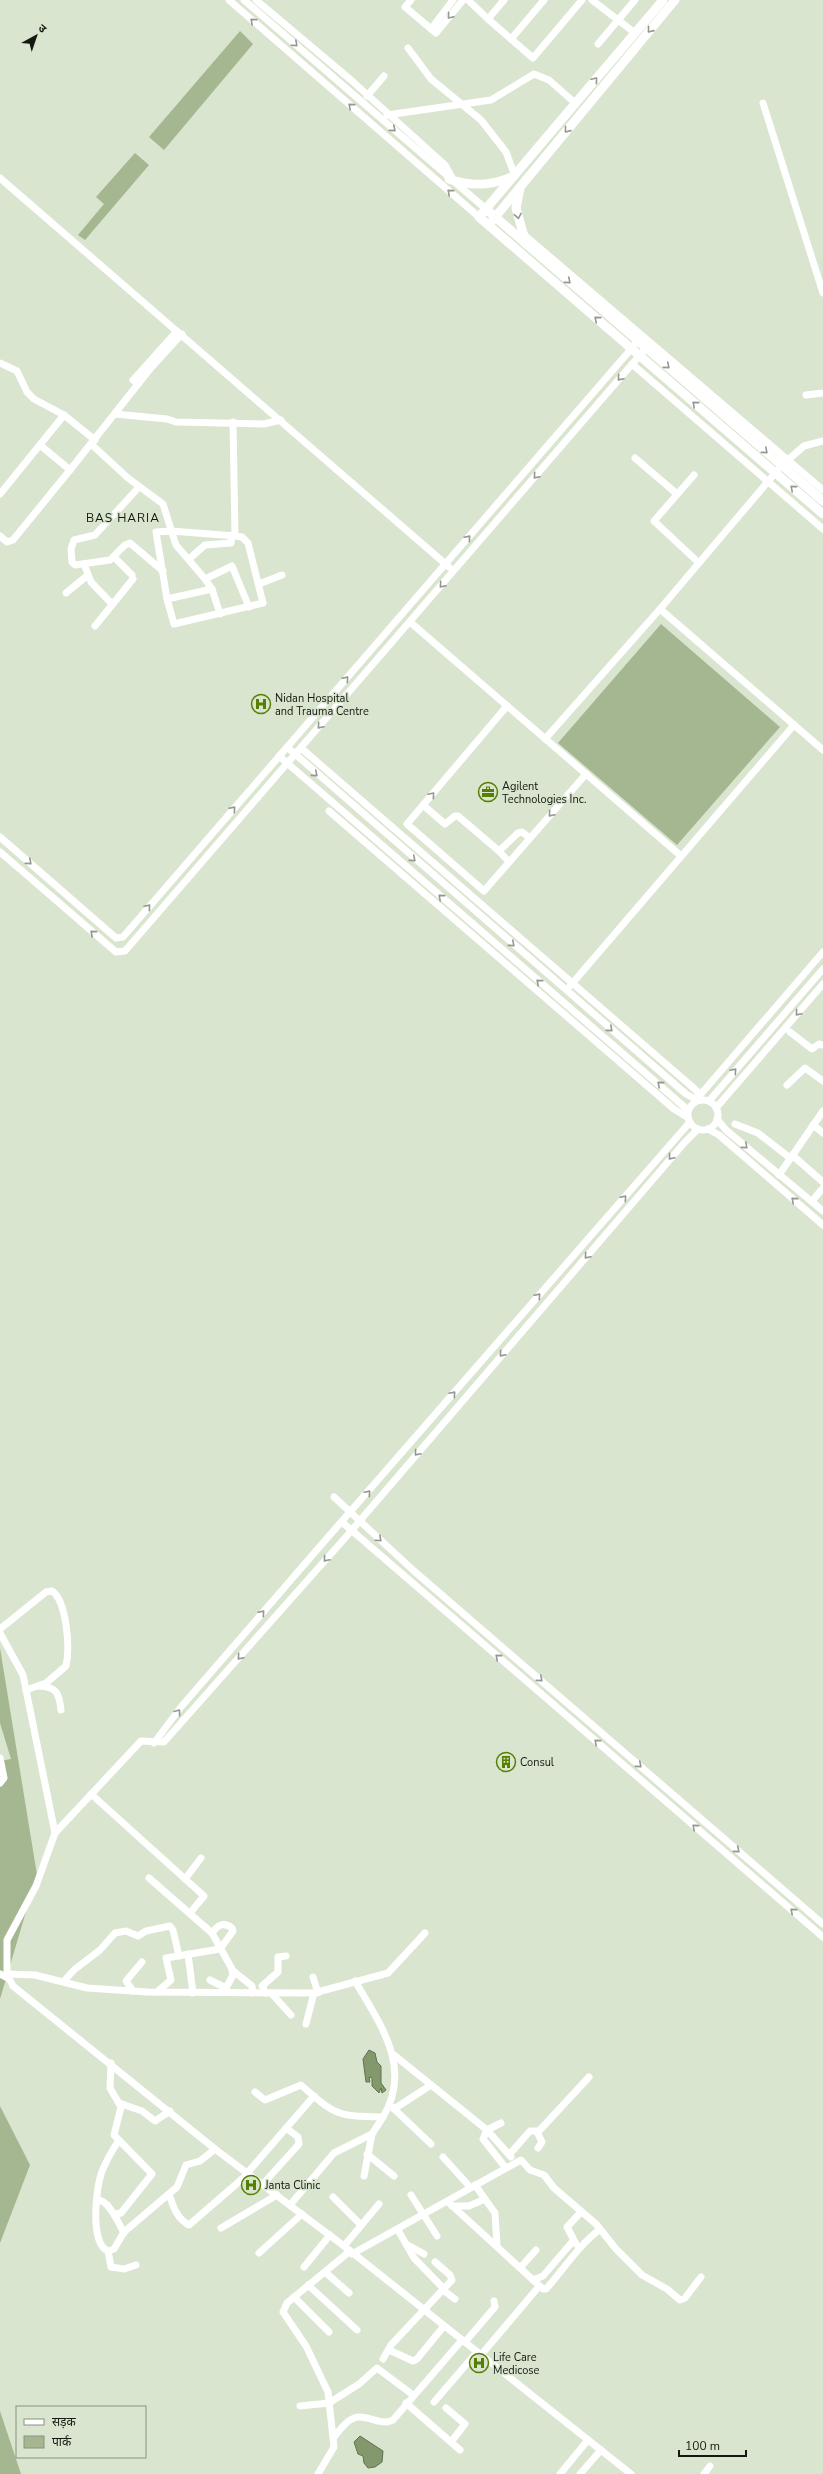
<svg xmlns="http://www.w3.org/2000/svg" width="823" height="2474" font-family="'Nunito Sans','Noto Sans Devanagari',sans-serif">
<rect width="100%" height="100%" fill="#d9e5ce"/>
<g fill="#a4b790">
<polygon points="240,31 253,44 164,150 149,137"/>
<polygon points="135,153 149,165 85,240 78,235 104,204 96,197"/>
<polygon points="661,624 780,727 677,845 558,743"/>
<polygon points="0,1648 37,1875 0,1999 0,1761 11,1759 0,1723"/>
<polygon points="0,2106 30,2165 0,2243"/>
<polygon points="0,2411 21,2474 0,2474"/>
</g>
<g fill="#83986c" stroke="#627250">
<polygon points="369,2050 375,2053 377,2062 381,2066 381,2083 386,2090 382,2093 381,2088 379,2093 372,2086 372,2078 369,2077 370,2082 366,2082 363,2059"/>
<polygon points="360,2436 383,2451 382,2462 375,2467 368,2468 364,2463 363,2456 358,2454 354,2442"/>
</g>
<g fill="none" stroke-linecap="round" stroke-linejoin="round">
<g stroke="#fff" stroke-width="7">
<polyline points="229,0 479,217"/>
<polyline points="244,0 486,209"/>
<polyline points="256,0 351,80 445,165 454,181"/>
<polyline points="411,0 405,7 436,33 463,0"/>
<polyline points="468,0 488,19"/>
<polyline points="504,0 488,19 533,58 582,0"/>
<polyline points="592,0 635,33"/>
<polyline points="431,29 453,0"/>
<polyline points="511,39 544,0"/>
<polyline points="598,44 635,0"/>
<polyline points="408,48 431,79 481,120 506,152 515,176"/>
<polyline points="367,96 384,76"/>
<polyline points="763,103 823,293"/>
<polyline points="387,115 491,100 534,74 549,80 575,103"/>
<polyline points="0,178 449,567"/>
<polyline points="522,233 823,490"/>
<polyline points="0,363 17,371 27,392 34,399 64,415 95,440"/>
<polyline points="632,364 823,529"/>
<polyline points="138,384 133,380 177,331"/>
<polyline points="806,395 823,393"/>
<polyline points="115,414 167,419 176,422 264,424 281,420"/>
<polyline points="233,422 235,536 242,537 248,543 263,603 174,624 167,599 156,532 171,531 235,536"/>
<polyline points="91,444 128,478 163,504 176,545 205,579 232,566 249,607"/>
<polyline points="635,458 677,494"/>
<polyline points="70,470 150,369 182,334"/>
<polyline points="694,475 654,521 699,563"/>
<polyline points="139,487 95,535 74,540 71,549 72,562 75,565 110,560 125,545 130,543 163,571"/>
<polyline points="0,494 64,415"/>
<polyline points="0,536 7,542 13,540 70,470 40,445"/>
<polyline points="114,557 132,575"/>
<polyline points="189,559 205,545 231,543 232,535"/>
<polyline points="84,564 91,582 112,604"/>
<polyline points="259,584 282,575"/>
<polyline points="212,589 220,614"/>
<polyline points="66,593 88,575"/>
<polyline points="167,599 212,589 205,579"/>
<polyline points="660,609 823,750"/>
<polyline points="410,622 681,856"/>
<polyline points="95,626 133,579"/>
<polyline points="507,706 407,824 484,891 586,774"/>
<polyline points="545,739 660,609 782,465 804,446 823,441"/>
<polyline points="287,747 686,1094 697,1100"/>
<polyline points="301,748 697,1091 701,1100"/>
<polyline points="279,756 688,1110"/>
<polyline points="423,805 445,824 455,816 458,816 499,851"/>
<polyline points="329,811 674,1109 687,1117"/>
<polyline points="0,837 116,938 123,937 638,341"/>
<polyline points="0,852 116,952 125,951 646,348"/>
<polyline points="509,862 499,851 518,833 522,832 530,838"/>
<polyline points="570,986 794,725"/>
<polyline points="790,1032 812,1049 819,1044 823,1045"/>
<polyline points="787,1085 805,1068 823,1081"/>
<polyline points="701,1094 823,952"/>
<circle cx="703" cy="1115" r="15"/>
<polyline points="709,1101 823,969"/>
<polyline points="716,1108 823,984"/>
<polyline points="717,1119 726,1130 823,1211"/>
<polyline points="735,1124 758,1133 790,1158"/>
<polyline points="813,1125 823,1133"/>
<polyline points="708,1129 719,1135 823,1225"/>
<polyline points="792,1155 823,1182"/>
<polyline points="779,1175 823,1111"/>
<polyline points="812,1201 823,1188"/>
<polyline points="334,1497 414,1571 823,1924"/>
<polyline points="342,1522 823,1937"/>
<path d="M0,1629L46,1592L52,1591C67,1601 70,1649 66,1666L46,1683L26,1690"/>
<polyline points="0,1633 23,1675 55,1833"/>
<path d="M39,1686C57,1687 59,1693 61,1710"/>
<polyline points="154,1743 181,1707 322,1544 690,1122"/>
<polyline points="0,1783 4,1778 0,1758"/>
<polyline points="91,1794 204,1896 190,1913"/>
<polyline points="149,1878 212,1933 232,1969 233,1975 224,1992"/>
<polyline points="185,1879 201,1858"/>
<path d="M212,1933C217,1926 223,1921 232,1928L233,1931L220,1949"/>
<polyline points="188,1954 193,1993"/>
<polyline points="232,1970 252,1986 253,1993"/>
<polyline points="0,1974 8,1978"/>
<polyline points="7,1974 35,1975 87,1988 147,1992 314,1993 388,1973 425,1933"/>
<polyline points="313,1977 318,1993"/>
<polyline points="210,1980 226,1988"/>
<polyline points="63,1982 74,1970 100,1950 115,1933 126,1931 138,1936 146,1931 170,1926 173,1930 179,1956"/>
<polyline points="133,1991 126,1981 142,1962"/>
<polyline points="157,1992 171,1980 166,1958 220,1949"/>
<polyline points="266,1993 262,1986 278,1972 278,1957 286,1956"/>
<polyline points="271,1993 291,2015"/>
<polyline points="306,2024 314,1993"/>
<polyline points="394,2055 487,2130 501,2123"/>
<polyline points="111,2063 110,2088 121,2107 114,2135 152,2174 121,2213 116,2214"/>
<path d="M255,2092L265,2100L301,2085C336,2116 337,2116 383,2117C413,2068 380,2024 355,1981"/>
<polyline points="119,2103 142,2111 155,2121 170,2111"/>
<polyline points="390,2105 431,2144"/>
<polyline points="394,2109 431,2085"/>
<polyline points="537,2132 542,2142 538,2148"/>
<path d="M118,2142C112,2150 107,2160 103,2169C96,2183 89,2244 108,2251L114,2249L124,2232L177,2187L186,2165L200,2161L215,2149"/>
<polyline points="367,2154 394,2176"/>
<polyline points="509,2155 530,2131 539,2131 589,2077"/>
<polyline points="443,2157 470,2187"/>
<polyline points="505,2167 483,2139 487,2130 511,2157"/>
<polyline points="248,2172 314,2096"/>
<polyline points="364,2176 372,2134 383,2117"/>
<polyline points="263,2184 299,2144 298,2137 286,2128"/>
<polyline points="475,2185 495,2213 497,2246"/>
<path d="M169,2194C173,2206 177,2219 189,2225L249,2173"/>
<polyline points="411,2195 437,2236"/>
<polyline points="333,2197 361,2225"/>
<path d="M98,2200C109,2200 119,2224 124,2233"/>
<path d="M448,2202L543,2289H546C563,2270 579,2245 599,2230"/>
<polyline points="290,2205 334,2153 372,2134"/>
<polyline points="452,2206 469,2206 485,2199"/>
<polyline points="221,2228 277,2195"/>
<polyline points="398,2230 414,2258 444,2289"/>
<polyline points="406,2244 424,2254"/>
<polyline points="576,2244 567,2227 581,2212"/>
<polyline points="344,2246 379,2204"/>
<polyline points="108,2251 111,2267 124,2269 136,2265"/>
<polyline points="259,2253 302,2214"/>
<polyline points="352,2254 521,2160 530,2170 544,2175 554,2188 596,2224 616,2249 642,2275 667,2289 680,2300 685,2298 701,2277"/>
<polyline points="304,2267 330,2235"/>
<polyline points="520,2268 536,2250"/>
<polyline points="325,2272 349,2293"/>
<polyline points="533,2280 543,2276 573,2241"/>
<polyline points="308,2285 357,2330"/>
<polyline points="443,2290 455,2299"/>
<polyline points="294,2297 329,2332"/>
<polyline points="465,2342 495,2307 494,2301"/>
<polyline points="389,2350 413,2361 417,2359 444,2326"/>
<polyline points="481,2355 536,2290"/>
<polyline points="383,2359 391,2345 452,2280 450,2275 435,2262"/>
<polyline points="434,2402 477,2352"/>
<polyline points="406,2403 460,2450"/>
<polyline points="300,2406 329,2403 359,2384 377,2368 413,2395"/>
<polyline points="446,2408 465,2424 451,2442"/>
<path d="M334,2437C339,2431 345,2422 352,2419C365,2412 381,2427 393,2420L462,2340"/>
<polyline points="318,2474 334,2447 328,2392 306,2346 283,2312 287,2303 350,2251"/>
<polyline points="560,2474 588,2440"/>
<polyline points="580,2474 601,2450"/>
<polyline points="631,2474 344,2246 215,2149 13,1986 7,1974 7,1940 36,1886 55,1833 141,1741 164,1742 345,1538 685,1142 698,1129"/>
<polyline points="704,2474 710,2466"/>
</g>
<g stroke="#fff" stroke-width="9">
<polyline points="663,0 479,217 823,514"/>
<path d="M449,179C472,187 492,186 514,176"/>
<polyline points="520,188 516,208 526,244"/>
<polyline points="486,209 823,501"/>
<polyline points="492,221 675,0"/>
</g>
</g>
<defs><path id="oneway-chevron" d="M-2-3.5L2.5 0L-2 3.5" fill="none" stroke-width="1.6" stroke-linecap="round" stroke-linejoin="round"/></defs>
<g stroke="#959793">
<use href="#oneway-chevron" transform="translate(450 16) rotate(130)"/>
<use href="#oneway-chevron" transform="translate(253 21) rotate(-139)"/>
<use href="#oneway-chevron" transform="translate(650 30) rotate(129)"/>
<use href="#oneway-chevron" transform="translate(295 44) rotate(42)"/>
<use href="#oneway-chevron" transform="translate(595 80) rotate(-50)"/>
<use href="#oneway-chevron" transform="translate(351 106) rotate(-139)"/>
<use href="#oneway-chevron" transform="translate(393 129) rotate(40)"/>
<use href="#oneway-chevron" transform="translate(567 130) rotate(129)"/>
<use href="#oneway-chevron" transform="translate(450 192) rotate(-139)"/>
<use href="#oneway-chevron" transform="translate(518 216) rotate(80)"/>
<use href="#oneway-chevron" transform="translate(568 281) rotate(41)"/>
<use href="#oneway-chevron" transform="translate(597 319) rotate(-139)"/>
<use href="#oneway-chevron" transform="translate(667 366) rotate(41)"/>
<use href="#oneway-chevron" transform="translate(620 378) rotate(131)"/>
<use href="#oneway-chevron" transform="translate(695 404) rotate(-139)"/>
<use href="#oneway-chevron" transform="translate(765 451) rotate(41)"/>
<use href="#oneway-chevron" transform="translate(536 476) rotate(131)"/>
<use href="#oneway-chevron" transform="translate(793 488) rotate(-139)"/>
<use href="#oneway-chevron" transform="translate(468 538) rotate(-49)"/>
<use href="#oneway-chevron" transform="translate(442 585) rotate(131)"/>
<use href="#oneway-chevron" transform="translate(346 679) rotate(-49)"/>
<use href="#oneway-chevron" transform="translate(320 726) rotate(131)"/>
<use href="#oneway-chevron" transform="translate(315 774) rotate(41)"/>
<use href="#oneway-chevron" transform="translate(432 795) rotate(-50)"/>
<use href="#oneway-chevron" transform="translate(233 809) rotate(-49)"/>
<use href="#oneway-chevron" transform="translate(551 814) rotate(131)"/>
<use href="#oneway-chevron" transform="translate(413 859) rotate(41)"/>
<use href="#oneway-chevron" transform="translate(29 862) rotate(41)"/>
<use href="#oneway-chevron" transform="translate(441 897) rotate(-139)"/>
<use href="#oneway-chevron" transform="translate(148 907) rotate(-49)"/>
<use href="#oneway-chevron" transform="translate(93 933) rotate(-140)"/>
<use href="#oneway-chevron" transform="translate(512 944) rotate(41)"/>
<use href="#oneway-chevron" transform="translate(539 982) rotate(-139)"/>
<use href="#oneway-chevron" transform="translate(798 1013) rotate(131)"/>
<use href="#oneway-chevron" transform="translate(610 1029) rotate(41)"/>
<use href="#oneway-chevron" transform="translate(734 1071) rotate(-49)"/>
<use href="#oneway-chevron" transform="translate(660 1084) rotate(-140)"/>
<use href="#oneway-chevron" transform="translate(745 1146) rotate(41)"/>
<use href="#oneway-chevron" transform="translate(671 1157) rotate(131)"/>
<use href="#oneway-chevron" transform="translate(624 1198) rotate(-49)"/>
<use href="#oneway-chevron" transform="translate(794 1200) rotate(-139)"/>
<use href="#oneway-chevron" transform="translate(587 1256) rotate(131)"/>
<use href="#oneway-chevron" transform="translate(538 1296) rotate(-49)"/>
<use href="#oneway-chevron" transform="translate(502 1354) rotate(131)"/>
<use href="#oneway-chevron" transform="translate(453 1394) rotate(-49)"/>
<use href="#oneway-chevron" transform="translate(417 1453) rotate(131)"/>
<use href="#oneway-chevron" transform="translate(368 1493) rotate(-49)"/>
<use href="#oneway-chevron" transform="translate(379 1539) rotate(42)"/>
<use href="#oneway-chevron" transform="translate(326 1559) rotate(131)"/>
<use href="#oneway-chevron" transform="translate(262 1613) rotate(-49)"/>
<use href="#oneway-chevron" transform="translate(240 1657) rotate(131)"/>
<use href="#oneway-chevron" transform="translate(498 1657) rotate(-139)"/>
<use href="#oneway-chevron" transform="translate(540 1679) rotate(41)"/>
<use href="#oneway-chevron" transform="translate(178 1712) rotate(-53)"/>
<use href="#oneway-chevron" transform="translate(597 1742) rotate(-139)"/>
<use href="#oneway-chevron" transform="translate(639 1765) rotate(41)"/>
<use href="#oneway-chevron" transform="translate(695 1827) rotate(-139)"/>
<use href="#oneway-chevron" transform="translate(737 1850) rotate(40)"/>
<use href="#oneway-chevron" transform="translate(793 1911) rotate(-139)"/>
</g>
<defs>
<symbol id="hospital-ring" viewBox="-11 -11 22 22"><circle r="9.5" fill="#d9e5ce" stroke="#568003" stroke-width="1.5"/><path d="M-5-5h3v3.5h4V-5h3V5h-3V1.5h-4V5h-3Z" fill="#568003"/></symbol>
<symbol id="office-ring" viewBox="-11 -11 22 22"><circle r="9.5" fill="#d9e5ce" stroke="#568003" stroke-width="1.5"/><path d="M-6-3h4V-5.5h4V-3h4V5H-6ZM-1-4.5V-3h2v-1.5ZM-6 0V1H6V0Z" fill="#568003"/></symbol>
<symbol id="building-ring" viewBox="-11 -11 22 22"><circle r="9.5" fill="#d9e5ce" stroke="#568003" stroke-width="1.5"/><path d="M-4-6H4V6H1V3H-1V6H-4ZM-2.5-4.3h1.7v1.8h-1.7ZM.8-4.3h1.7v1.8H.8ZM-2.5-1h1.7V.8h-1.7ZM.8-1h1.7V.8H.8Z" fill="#568003"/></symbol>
</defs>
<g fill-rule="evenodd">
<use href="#hospital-ring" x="250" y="693" width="22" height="22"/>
<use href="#office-ring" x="477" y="781" width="22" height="22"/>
<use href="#building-ring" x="495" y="1751" width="22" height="22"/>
<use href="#hospital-ring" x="240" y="2174" width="22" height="22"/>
<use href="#hospital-ring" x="468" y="2352" width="22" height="22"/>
</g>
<g text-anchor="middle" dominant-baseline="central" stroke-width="3" stroke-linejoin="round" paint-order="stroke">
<g font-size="11" fill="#141810" stroke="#d9e5ce" text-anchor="start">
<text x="275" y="698">Nidan Hospital<tspan x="275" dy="13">and Trauma Centre</tspan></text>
<text x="502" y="786">Agilent<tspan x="502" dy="13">Technologies Inc.</tspan></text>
<text x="520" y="1762">Consul</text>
<text x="265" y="2185">Janta Clinic</text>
<text x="493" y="2357">Life Care<tspan x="493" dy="13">Medicose</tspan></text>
</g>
<g font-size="12" letter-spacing="1" fill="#141810" stroke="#d9e5ce">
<text x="123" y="518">BAS HARIA</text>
</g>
</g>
<rect x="16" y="2406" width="130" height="52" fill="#d9e5ce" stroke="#8a9382"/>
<rect x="24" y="2419" width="20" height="6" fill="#ffffff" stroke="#8a9382"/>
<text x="52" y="2426" font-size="12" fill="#141810">सड़क</text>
<rect x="24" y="2436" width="20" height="12" fill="#a4b790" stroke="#8a9382"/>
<text x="52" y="2446" font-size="12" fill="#141810">पार्क</text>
<g transform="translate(36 36) rotate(40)" stroke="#d9e5ce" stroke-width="3" paint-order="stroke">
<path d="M0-3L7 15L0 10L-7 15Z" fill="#141810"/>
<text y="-6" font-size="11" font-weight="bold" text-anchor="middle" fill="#141810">उ</text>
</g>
<path d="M679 2450v6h67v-6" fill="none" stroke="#141810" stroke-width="2"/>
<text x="685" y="2450" font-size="12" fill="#141810" stroke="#d9e5ce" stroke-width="3" paint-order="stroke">100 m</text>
</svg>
